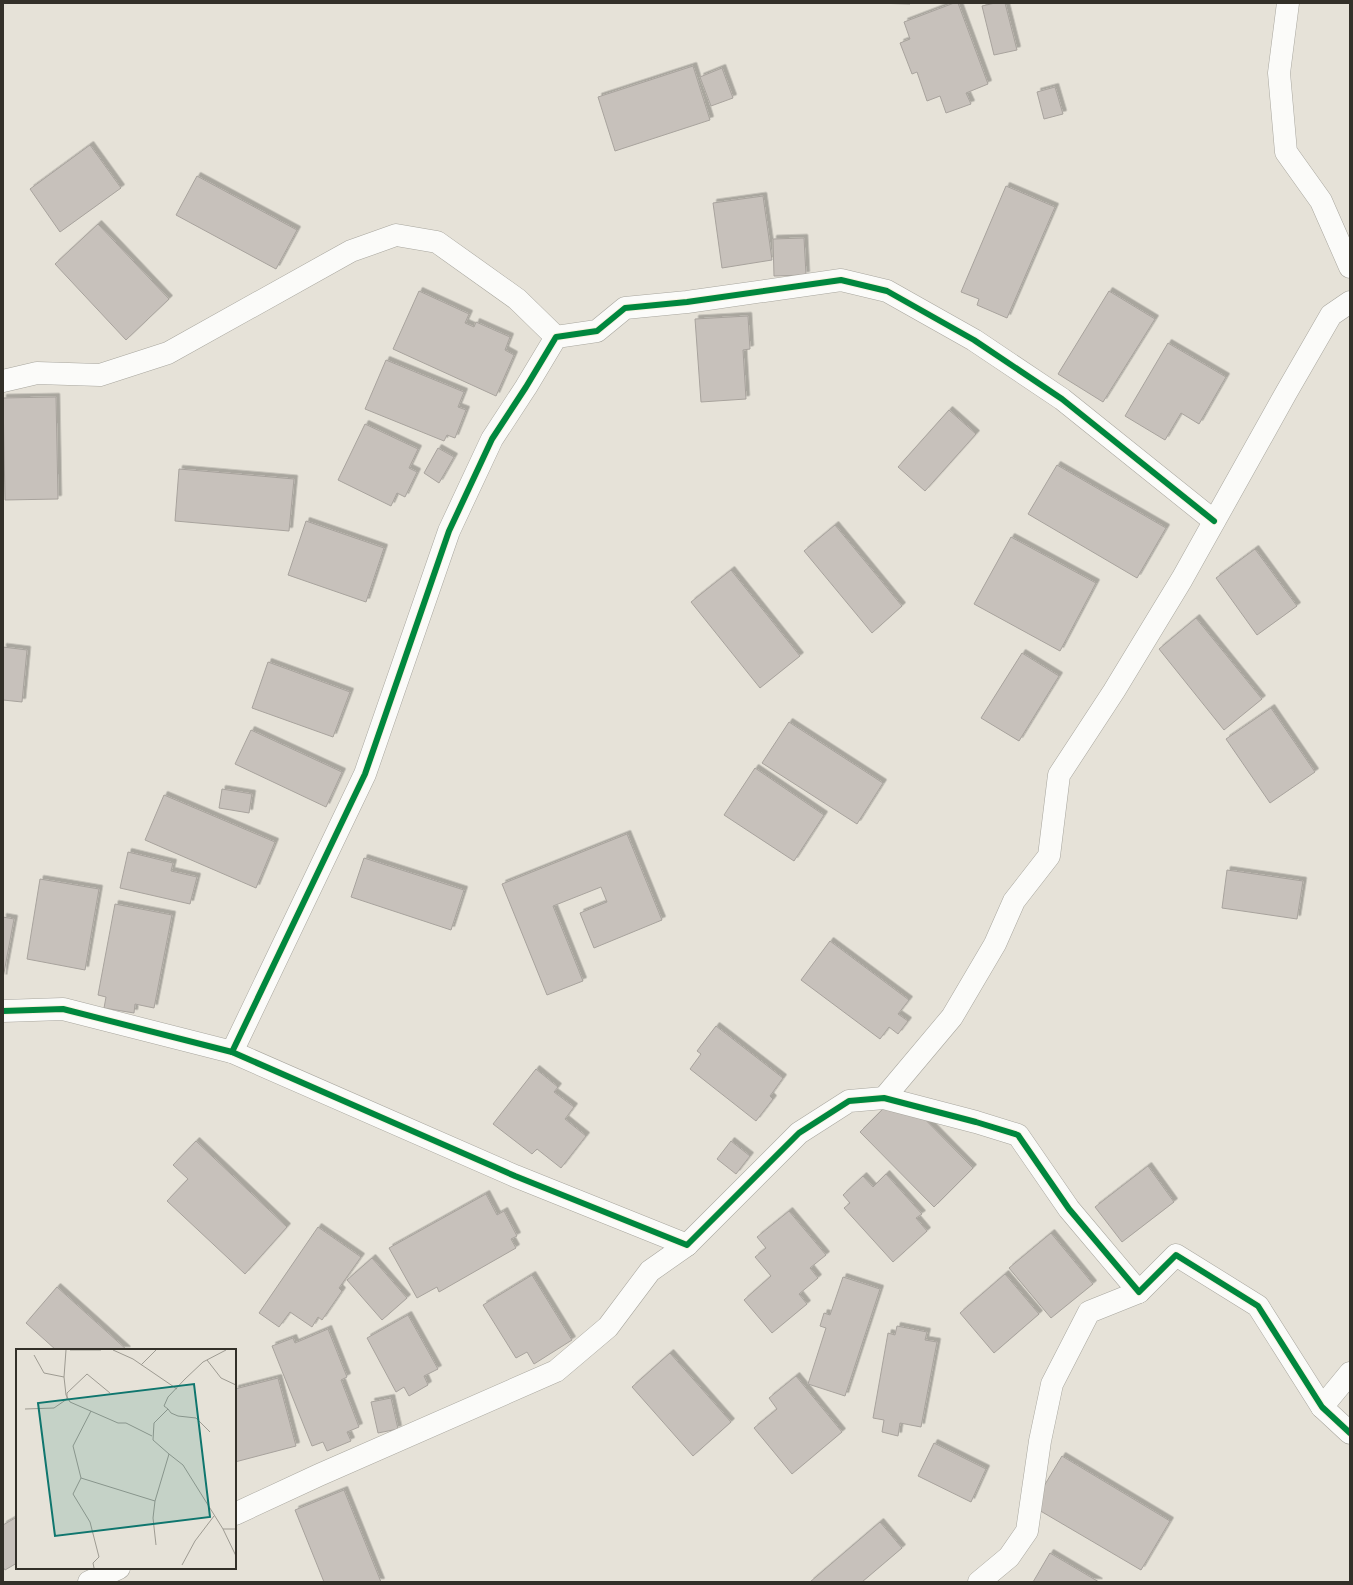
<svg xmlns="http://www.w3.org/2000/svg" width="1353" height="1585" font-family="Overpass,sans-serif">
<defs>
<filter id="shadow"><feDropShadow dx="3.5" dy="-3.5" stdDeviation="0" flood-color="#0004"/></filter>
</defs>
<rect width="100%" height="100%" fill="#e6e2d8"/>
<g fill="#c7c1bb" stroke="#a8a39d" filter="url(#shadow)">
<polygon points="871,3 910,3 910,4"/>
<polygon points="954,3 958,3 988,84 966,93 971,104 946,113 940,96 927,101 917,72 912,74 900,43 910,39 904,22"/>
<polygon points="995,3 1005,3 1017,50 994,55 982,6"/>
<polygon points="693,66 710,120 615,151 598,97"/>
<polygon points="722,68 733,98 711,106 700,77"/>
<polygon points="1055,87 1063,114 1044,119 1037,92"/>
<polygon points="90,145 121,188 60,232 30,189"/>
<polygon points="197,176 297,230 276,269 176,215"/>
<polygon points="1006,186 1055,207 1007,318 977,305 979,299 961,292"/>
<polygon points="763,196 772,260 722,268 713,203"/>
<polygon points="98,224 169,299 126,340 55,264"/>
<polygon points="804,238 806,275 774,276 773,239"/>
<polygon points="419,291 469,314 465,323 474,327 476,322 510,337 505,350 514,355 496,396 393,349"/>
<polygon points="1109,291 1155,319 1103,402 1058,374"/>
<polygon points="748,316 750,349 743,350 746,399 701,402 695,319"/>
<polygon points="1168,343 1226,377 1199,424 1181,413 1165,440 1125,416"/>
<polygon points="386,360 464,392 458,407 466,410 455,438 447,435 444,441 365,409"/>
<polygon points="56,397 58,499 5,500 3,398"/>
<polygon points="949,410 976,434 925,491 898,467"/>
<polygon points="365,424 418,449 409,468 417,472 405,497 397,493 391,506 338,480"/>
<polygon points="438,448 454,457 439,483 424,473"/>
<polygon points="1057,465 1166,528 1137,578 1028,514"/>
<polygon points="179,469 294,479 289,531 175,521"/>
<polygon points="306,521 384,548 366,602 288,575"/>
<polygon points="835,525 902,606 872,633 804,551"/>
<polygon points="1011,537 1096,583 1060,651 974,604"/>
<polygon points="1255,549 1297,606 1257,635 1216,578"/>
<polygon points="731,570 800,656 760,688 691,602"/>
<polygon points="1196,618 1262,699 1224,730 1159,649"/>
<polygon points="3,647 27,650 22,702 3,700"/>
<polygon points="1022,653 1059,676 1019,741 981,718"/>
<polygon points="268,662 350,692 333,737 252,708"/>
<polygon points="1271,708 1315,772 1270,803 1226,739"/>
<polygon points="789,722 883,783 857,824 762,763"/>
<polygon points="251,730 342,772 326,807 235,764"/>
<polygon points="755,768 824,815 794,861 724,815"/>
<polygon points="222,789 252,794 249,813 219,808"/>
<polygon points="164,795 275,842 256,888 145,840"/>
<polygon points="627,834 662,920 594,948 580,913 607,902 601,887 553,906 583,981 547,995 502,884"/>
<polygon points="128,852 173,863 171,871 197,877 190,904 120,888"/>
<polygon points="364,858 464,890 451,930 351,897"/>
<polygon points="1227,870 1303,881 1297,919 1222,908"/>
<polygon points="40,879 99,889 85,970 27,959"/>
<polygon points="115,904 172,915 154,1008 135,1004 134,1013 104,1008 106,997 98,995"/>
<polygon points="3,917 14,919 3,978"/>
<polygon points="830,941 909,1000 898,1014 908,1021 898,1034 889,1027 880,1039 801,980"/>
<polygon points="716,1026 783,1078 770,1096 773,1099 756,1121 690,1069 701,1054 697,1051"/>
<polygon points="536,1069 558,1087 554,1092 574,1107 565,1119 586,1136 561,1168 537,1149 532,1154 493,1124"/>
<polygon points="899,1093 973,1168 934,1207 860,1132"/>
<polygon points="196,1141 287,1227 245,1274 167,1201 188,1179 173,1165"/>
<polygon points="731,1141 750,1156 736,1174 717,1159"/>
<polygon points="1148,1166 1174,1202 1122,1242 1095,1207"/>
<polygon points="886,1174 922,1214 916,1218 927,1231 893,1262 844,1208 850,1203 843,1195 863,1176 873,1187"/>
<polygon points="486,1194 497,1215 504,1211 517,1236 511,1239 516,1248 439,1292 437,1287 417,1298 389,1248"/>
<polygon points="789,1211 826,1255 810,1268 818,1278 799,1294 807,1304 772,1333 744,1300 771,1276 755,1257 766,1248 757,1237"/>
<polygon points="318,1227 361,1257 339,1288 342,1291 322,1320 318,1317 312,1327 290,1312 279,1327 259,1313"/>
<polygon points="1051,1233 1093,1284 1051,1318 1009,1268"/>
<polygon points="372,1258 407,1298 382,1320 347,1280"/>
<polygon points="1005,1274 1039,1314 994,1353 960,1313"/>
<polygon points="532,1275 572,1340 534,1364 527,1352 516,1358 483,1305"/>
<polygon points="843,1277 880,1289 845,1396 808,1384 826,1328 820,1326 824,1313 830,1315"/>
<polygon points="57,1287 127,1350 56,1350 26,1323"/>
<polygon points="408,1315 438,1369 424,1376 428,1385 409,1396 404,1387 396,1392 367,1338"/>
<polygon points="897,1326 927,1332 925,1340 937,1342 921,1427 900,1423 898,1436 882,1432 884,1420 873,1418 888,1333 895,1335"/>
<polygon points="328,1329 347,1377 341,1380 359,1427 347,1432 351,1441 327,1451 323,1442 312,1446 272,1346 293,1338 295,1343"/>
<polygon points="670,1353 731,1422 693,1456 632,1387"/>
<polygon points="796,1376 842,1432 792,1474 754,1428 777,1409 769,1398"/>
<polygon points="278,1378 296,1446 235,1462 235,1389"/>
<polygon points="391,1398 398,1429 378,1433 371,1402"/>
<polygon points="934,1443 986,1469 971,1502 918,1476"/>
<polygon points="1062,1456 1170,1521 1141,1570 1032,1506"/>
<polygon points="344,1490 381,1582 324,1582 295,1510"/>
<polygon points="17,1517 17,1563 5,1570 3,1567 3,1525"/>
<polygon points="880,1522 902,1548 862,1582 810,1582"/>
<polygon points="1050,1553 1099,1582 1033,1582"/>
</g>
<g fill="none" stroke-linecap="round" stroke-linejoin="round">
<defs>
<g id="minor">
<polyline points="1288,3 1279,73 1286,152 1321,201 1350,267"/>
<polyline points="3,381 37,373 100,375 168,353 351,251 396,235 437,242 517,299 556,337"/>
<polyline points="3,1011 63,1009 232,1052 515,1176 687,1245 799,1133 849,1101 884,1098 976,1122 1018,1135 1069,1209 1139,1292 1176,1255 1258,1306 1322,1407 1350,1433"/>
<polyline points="232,1052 365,774 449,531 492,439 526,387 556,337 597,331 625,308 687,302 841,280 887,291 974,340 1062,399 1214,521"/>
<polyline points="884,1098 952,1017 995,944 1014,901 1049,856 1059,775 1114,691 1182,579 1286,393 1331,315 1350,302"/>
<polyline points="1322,1407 1350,1373"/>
<polyline points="235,1514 319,1475 556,1371 608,1327 650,1271 687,1245"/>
<polyline points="89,1582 119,1568"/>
<polyline points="979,1582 1009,1557 1027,1531 1040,1441 1052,1384 1089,1312 1139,1292"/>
</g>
</defs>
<use href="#minor" stroke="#a8a69e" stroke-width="23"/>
<use href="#minor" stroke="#fbfbf9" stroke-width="22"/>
<defs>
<g id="cycleway">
<polyline points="3,1011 63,1009 232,1052 515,1176 687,1245 799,1133 849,1101 884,1098 976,1122 1018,1135 1069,1209 1139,1292 1176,1255 1258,1306 1322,1407 1350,1433"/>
<polyline points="232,1052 365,774 449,531 492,439 526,387 556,337 597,331 625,308 687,302 841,280 887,291 974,340 1062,399 1214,521"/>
</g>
</defs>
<use href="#cycleway" stroke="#f9f2df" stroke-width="8"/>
<use href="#cycleway" stroke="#00873e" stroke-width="6"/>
</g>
<g transform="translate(16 1349)">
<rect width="220" height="220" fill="#e6e2d8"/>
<path fill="none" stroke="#9e9b92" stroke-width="1" d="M50,1L48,28L50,46L54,53L102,74H110L136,87M54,1H85M97,1L117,10L161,40M18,6L28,24L48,28M191,11L205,29L220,36M125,16L140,1M9,60L38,59L51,50V44L71,25L94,44M152,60L155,64L162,67L180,69L194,83M75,62L57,97L65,129L139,152M153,105L167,116L207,180L220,207M65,129L57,145L74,173L83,208L77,214L78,219M207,180H220M140,196L137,169L139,152L153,105L137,91L138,74L152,60L148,57L152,48L169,30L187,13L210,1M166,216L179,192L198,167"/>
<path fill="#0f766e" fill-opacity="0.15" stroke="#0f766e" stroke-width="2" d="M178,35L194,168L39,187L22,54Z"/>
<rect width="220" height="220" fill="none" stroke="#333029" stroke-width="2"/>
</g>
<rect width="1353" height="1585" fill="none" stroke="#333029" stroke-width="8"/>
</svg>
